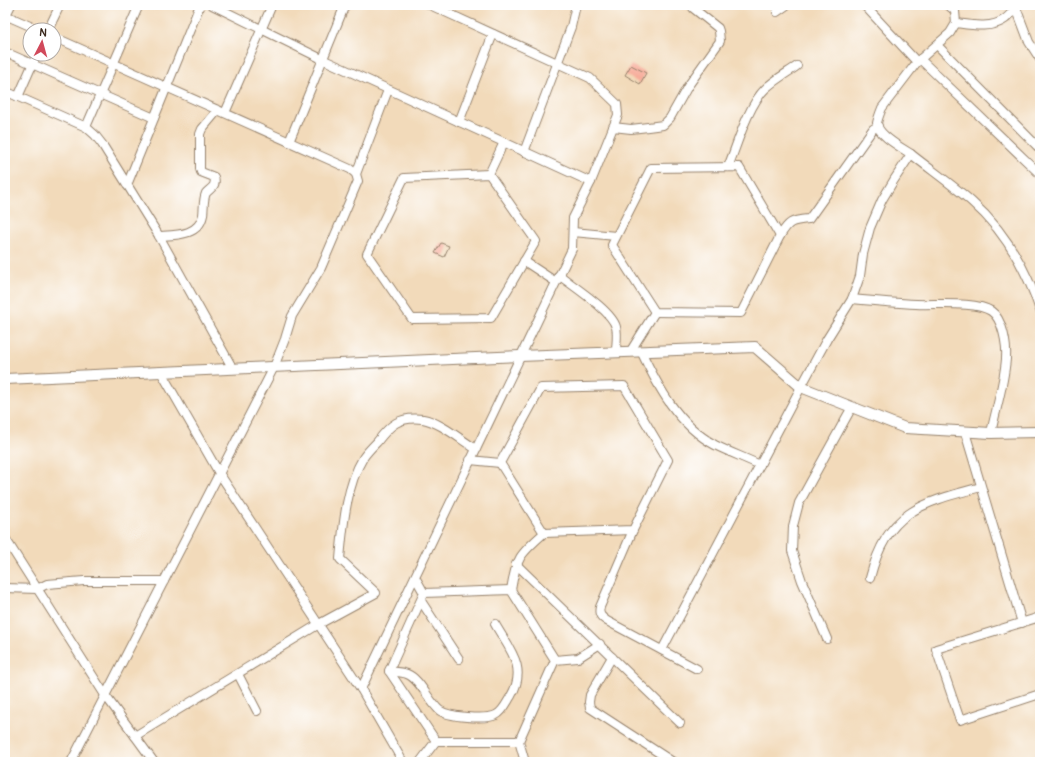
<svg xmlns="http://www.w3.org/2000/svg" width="1045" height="767" font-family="Pangolin,sans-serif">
<rect width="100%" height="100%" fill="#fff"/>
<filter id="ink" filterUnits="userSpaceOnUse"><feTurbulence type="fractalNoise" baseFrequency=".025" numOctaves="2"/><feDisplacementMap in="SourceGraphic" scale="8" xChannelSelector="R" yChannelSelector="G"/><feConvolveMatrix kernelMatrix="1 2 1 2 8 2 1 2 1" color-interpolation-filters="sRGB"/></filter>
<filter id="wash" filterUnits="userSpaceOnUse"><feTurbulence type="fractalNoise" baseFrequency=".012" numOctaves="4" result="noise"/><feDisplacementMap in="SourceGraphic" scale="16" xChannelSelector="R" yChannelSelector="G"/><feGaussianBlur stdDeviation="0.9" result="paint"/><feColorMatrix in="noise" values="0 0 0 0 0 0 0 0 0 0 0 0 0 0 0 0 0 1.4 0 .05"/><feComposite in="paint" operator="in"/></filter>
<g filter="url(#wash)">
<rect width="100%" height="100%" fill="#f2daba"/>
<g id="blocks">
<g fill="#f7ad9b">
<polygon points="631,65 646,73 640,84 625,75"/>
<polygon points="441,243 449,246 444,257 435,253"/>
</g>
</g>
</g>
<g filter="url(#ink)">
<use href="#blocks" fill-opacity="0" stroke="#96826c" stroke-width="1"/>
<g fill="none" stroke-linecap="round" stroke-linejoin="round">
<defs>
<g id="minor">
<polyline points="212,5 322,59 591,182"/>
<polyline points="864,5 917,62"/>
<polyline points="1015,5 1029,42 1040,59"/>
<polyline points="777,12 787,5"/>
<polyline points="5,15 39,30"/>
<polyline points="6,15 11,5"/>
<path d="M956,23C971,25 992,29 1005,19C1009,16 1013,11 1016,8"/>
<polyline points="48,30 60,5"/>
<polyline points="54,37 350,169 356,174 358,181 321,268 292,316 285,339 274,367 71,762"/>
<polyline points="937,45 1040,149"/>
<polyline points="5,52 154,118"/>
<polyline points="920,59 1040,174"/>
<polyline points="5,91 86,127 95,135 102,144 159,236 233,369"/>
<polyline points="18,97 37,54"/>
<polyline points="225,113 272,5"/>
<polyline points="459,122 493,34"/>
<polyline points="86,127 139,5"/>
<polyline points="613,127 631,129 648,127 663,125 670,118 688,86 720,41 719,31 718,28 693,8"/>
<polyline points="289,142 345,5"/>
<polyline points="524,152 571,27 576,5"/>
<path d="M911,154C931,170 953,185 972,202C1005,231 1026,268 1040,310"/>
<path d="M728,167C737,145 748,106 765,89C774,80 787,73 797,66"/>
<polygon points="739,167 780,236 741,313 655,312 612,245 651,168"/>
<polyline points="356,174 388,90"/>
<polygon points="489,174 536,241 491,318 412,319 367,254 404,178"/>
<polyline points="489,174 504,142"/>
<polyline points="127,185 200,5"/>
<polyline points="573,232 616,236"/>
<path d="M159,236C176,235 199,236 203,215C204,208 203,200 206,193C211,188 217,186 214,177L201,172L200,169V134L202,129L218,110"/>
<path d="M780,236C789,221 791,221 809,219L873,129L878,126"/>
<polyline points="524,261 556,282"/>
<path d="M559,275C573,286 612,311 616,327C618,335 616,344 616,352"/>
<path d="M852,299C873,301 895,303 916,304C935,305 976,301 991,311C1003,319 1007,345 1006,359C1004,384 996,409 991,433"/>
<path d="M641,351C658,387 678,425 715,445C729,452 745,458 760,465"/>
<polyline points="630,352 655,312"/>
<polyline points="161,372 219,473 361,689 403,762"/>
<polygon points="624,386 668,460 633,530 544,533 500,463 541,388"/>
<polyline points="965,432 1022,623"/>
<polyline points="470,460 500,463"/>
<path d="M633,530L600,607C598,614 601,617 607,621L697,669"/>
<polyline points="5,538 105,695 154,762"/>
<polyline points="516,564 680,723"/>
<polyline points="415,577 424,593 389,671 436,741 519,741 555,660 511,590 424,593"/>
<path d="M870,578C887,511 921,503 981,487"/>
<polyline points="5,588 37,589 47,584 84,581 164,581"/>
<path d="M511,590C516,558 520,554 544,533"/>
<polyline points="421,601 459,659"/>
<polyline points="1040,617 936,649 960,720 1040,694"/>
<polyline points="827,639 802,581 792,551 793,526 799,503 810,483 852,407"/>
<path d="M662,650L801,387L827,339L852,299L860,276L863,254L870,228L882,200L894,180L911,154C902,148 877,135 877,123C878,118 880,113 882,108L917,62L950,33L956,23L955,11L948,5"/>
<polyline points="612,657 590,695 589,702 590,708 673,762"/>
<polyline points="555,660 578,658 600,644"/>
<path d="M389,671C395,672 402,672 407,674C420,679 428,700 439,710C448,717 485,720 496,715C503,712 507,702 511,696C528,667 509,649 495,624"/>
<polyline points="238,674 257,711"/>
<polyline points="361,689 572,249 573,218 591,182 618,115 617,104 590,78 430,5"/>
<path d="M135,736L319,624L376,593L340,559C343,527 346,486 363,458C367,452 372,447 377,442C390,425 399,416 423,419C440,422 461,440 476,449"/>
<polyline points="519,741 525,762"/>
<polyline points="420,762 436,741"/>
</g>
<polyline id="tertiary" points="5,379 520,356 755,347 801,387 905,428 991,433 1040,432"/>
</defs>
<use href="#minor" stroke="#96826c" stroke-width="10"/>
<use href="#tertiary" stroke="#96826c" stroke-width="12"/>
<use href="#minor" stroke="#fff" stroke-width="8"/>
<use href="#tertiary" stroke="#fff" stroke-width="10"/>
</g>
</g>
<rect width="1045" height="767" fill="none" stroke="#fff" stroke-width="20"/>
<g transform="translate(42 42) rotate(6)"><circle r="19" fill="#ffffff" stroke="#b1aaa5"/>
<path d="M0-3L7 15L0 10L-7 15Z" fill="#d1495b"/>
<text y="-6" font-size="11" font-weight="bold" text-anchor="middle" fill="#3b2a1e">N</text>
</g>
</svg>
